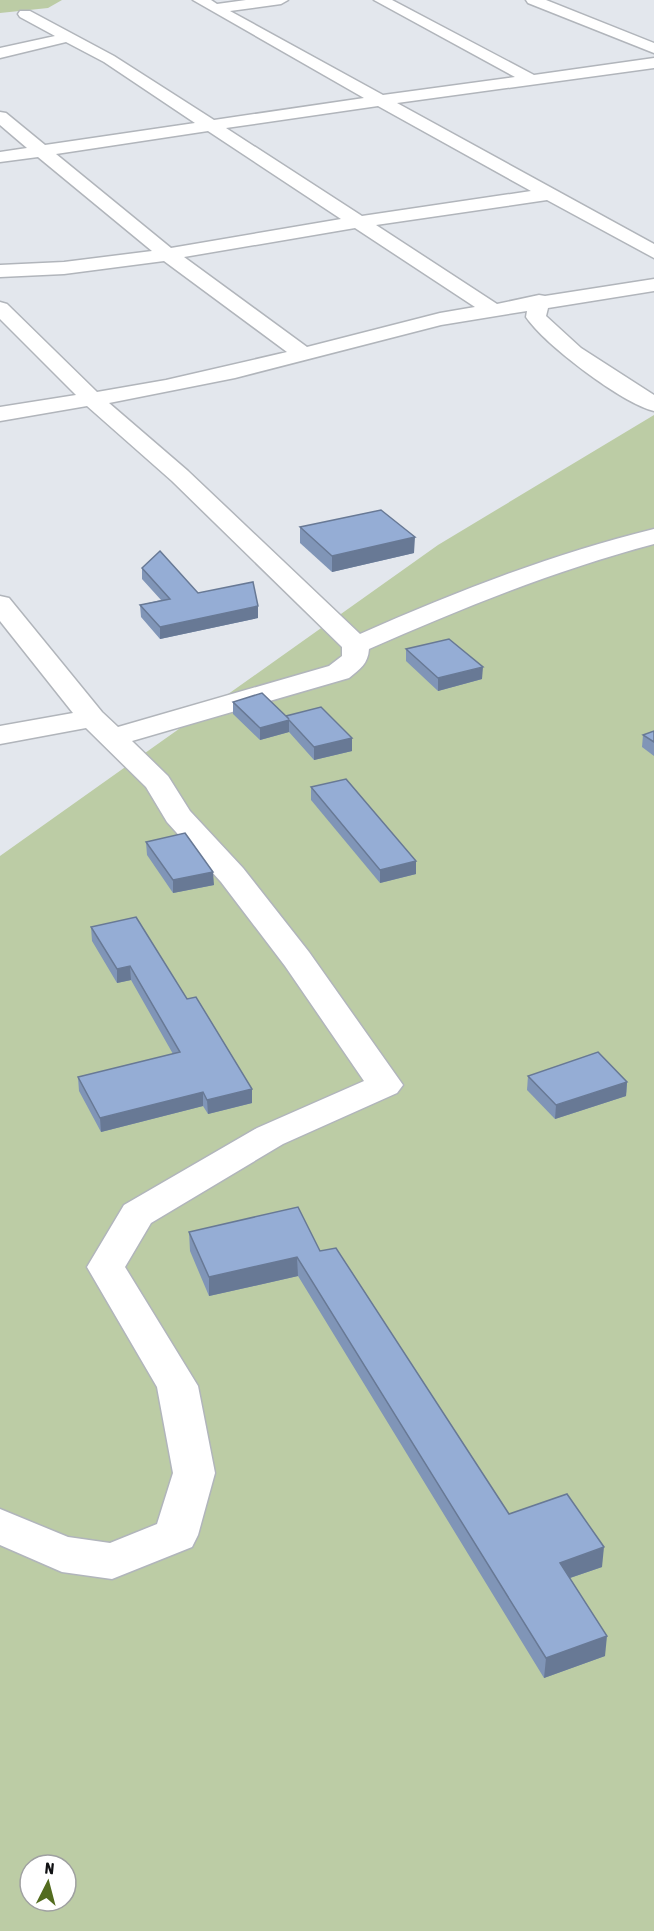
<svg xmlns="http://www.w3.org/2000/svg" width="654" height="1931" font-family="'Asap Condensed',sans-serif">
<rect width="100%" height="100%" fill="#e3e7ed"/>
<g fill="#bccca5" fill-rule="evenodd">
<polygon points="0,0 62,0 48,8 0,13"/>
<path d="M654,415V1931H0V856L438,545ZM30,1865H66V1901H30Z"/>
</g>
<g fill="none" stroke-linecap="round" stroke-linejoin="round">
<defs>
<g id="street">
<path d="M193,0H211L217,4L246,0H288L281,4L230,11L383,95L515,77L374,0H392L534,75L654,58V68L397,103L654,244V258L547,200L376,225L497,304L539,295L545,296L654,279V291L548,308L546,316L581,348L654,395V411C622,403 545,345 526,317L527,311L441,325L235,378L109,403L188,471L360,634C455,592 552,554 654,529V544C556,570 462,608 369,649C368,664 360,669 349,678L132,741L168,776L190,811L243,868L309,952L403,1085L397,1093L283,1144L151,1223L125,1267L198,1386L215,1473L198,1535L192,1547L112,1579L62,1572L0,1545V1509L68,1537L110,1543L157,1524L173,1473L157,1387L87,1267L124,1205L257,1128L364,1081L285,966L221,882L167,822L146,787L86,728L0,744V726L73,713L0,621V596L9,598L102,712L118,727L329,666L342,656V647L172,481L87,406L0,421V407L76,395L0,319V302L7,304L97,392L166,380L287,352L164,261L64,274L0,277V265L64,262L152,251L38,157L0,162V152L27,148L0,125V112L6,113L45,145L195,123L104,62L66,42L0,58V48L55,36L20,17L18,14L20,11H30L114,56L214,120L364,98ZM378,106L531,191L362,216L226,128ZM208,131L341,219L171,248L56,154ZM355,228L475,307L440,313L307,347L184,257Z"/>
<polygon points="526,0 546,0 654,43 654,53 528,3"/>
</g>
</defs>
<use href="#street" stroke="#b1b5bb" stroke-width="3"/>
<use href="#street" fill="#fff" fill-rule="evenodd"/>
</g>
<g fill="#8095b7">
<polygon points="300,527 414,553 332,572 300,543"/>
<polygon points="142,568 198,593 258,618 160,639 141,617 140,605 161,600 142,579"/>
<polygon points="406,649 482,679 438,691 406,661"/>
<polygon points="233,702 286,716 352,751 314,760 289,732 260,740 233,714"/>
<polygon points="654,731 654,756 642,747 643,735"/>
<polygon points="311,787 416,874 380,883 311,800"/>
<polygon points="146,842 214,885 173,893 147,855"/>
<polygon points="91,927 187,999 252,1089 252,1103 208,1114 203,1106 101,1132 79,1091 78,1077 173,1054 131,980 117,983 92,941"/>
<polygon points="528,1076 627,1082 626,1096 555,1119 527,1090"/>
<polygon points="189,1232 320,1251 509,1514 602,1567 570,1578 605,1656 544,1678 298,1276 209,1296 190,1251"/>
</g>
<g fill="#687995">
<polygon points="415,537 414,553 332,572 332,556"/>
<polygon points="258,606 258,618 160,639 160,627"/>
<polygon points="483,667 482,679 438,691 438,678"/>
<polygon points="289,720 289,732 260,740 260,728"/>
<polygon points="352,738 352,751 314,760 314,747"/>
<polygon points="416,861 416,874 380,883 380,870"/>
<polygon points="213,872 214,885 173,893 173,880"/>
<polygon points="130,966 131,980 117,983 117,969"/>
<polygon points="627,1082 626,1096 555,1119 556,1105"/>
<polygon points="252,1089 252,1103 208,1114 207,1100"/>
<polygon points="203,1092 203,1106 101,1132 100,1118"/>
<polygon points="297,1257 298,1276 209,1296 209,1277"/>
<polygon points="604,1547 602,1567 558,1582 560,1563"/>
<polygon points="607,1636 605,1656 544,1678 546,1658"/>
</g>
<g fill="#95add5" stroke="#687995" stroke-width="1.5">
<polygon points="381,510 415,537 332,556 300,527"/>
<polygon points="160,551 198,593 253,582 258,606 160,627 140,605 170,599 142,568"/>
<polygon points="449,639 483,667 438,678 406,649"/>
<polygon points="262,693 289,719 286,716 321,707 352,738 314,747 289,720 260,728 233,702"/>
<polygon points="654,731 654,742 643,735"/>
<polygon points="346,779 416,861 380,870 311,787"/>
<polygon points="185,833 213,872 173,880 146,842"/>
<polygon points="136,917 187,999 196,997 252,1089 207,1100 203,1092 100,1118 78,1077 180,1052 130,966 117,969 91,927"/>
<polygon points="598,1052 627,1082 556,1105 528,1076"/>
<polygon points="298,1207 320,1251 336,1248 509,1514 567,1494 604,1547 560,1563 607,1636 546,1658 297,1257 209,1277 189,1232"/>
</g>
<g transform="translate(48 1883) rotate(6)"><circle r="28" fill="#ffffff" stroke="#9fa0a1" stroke-width="1.5"/>
<path d="M0-4.5L10 22L0 15L-10 22Z" fill="#536c1f"/>
<text y="-9" font-size="16" font-weight="bold" text-anchor="middle" fill="#101113">N</text>
</g>
</svg>
